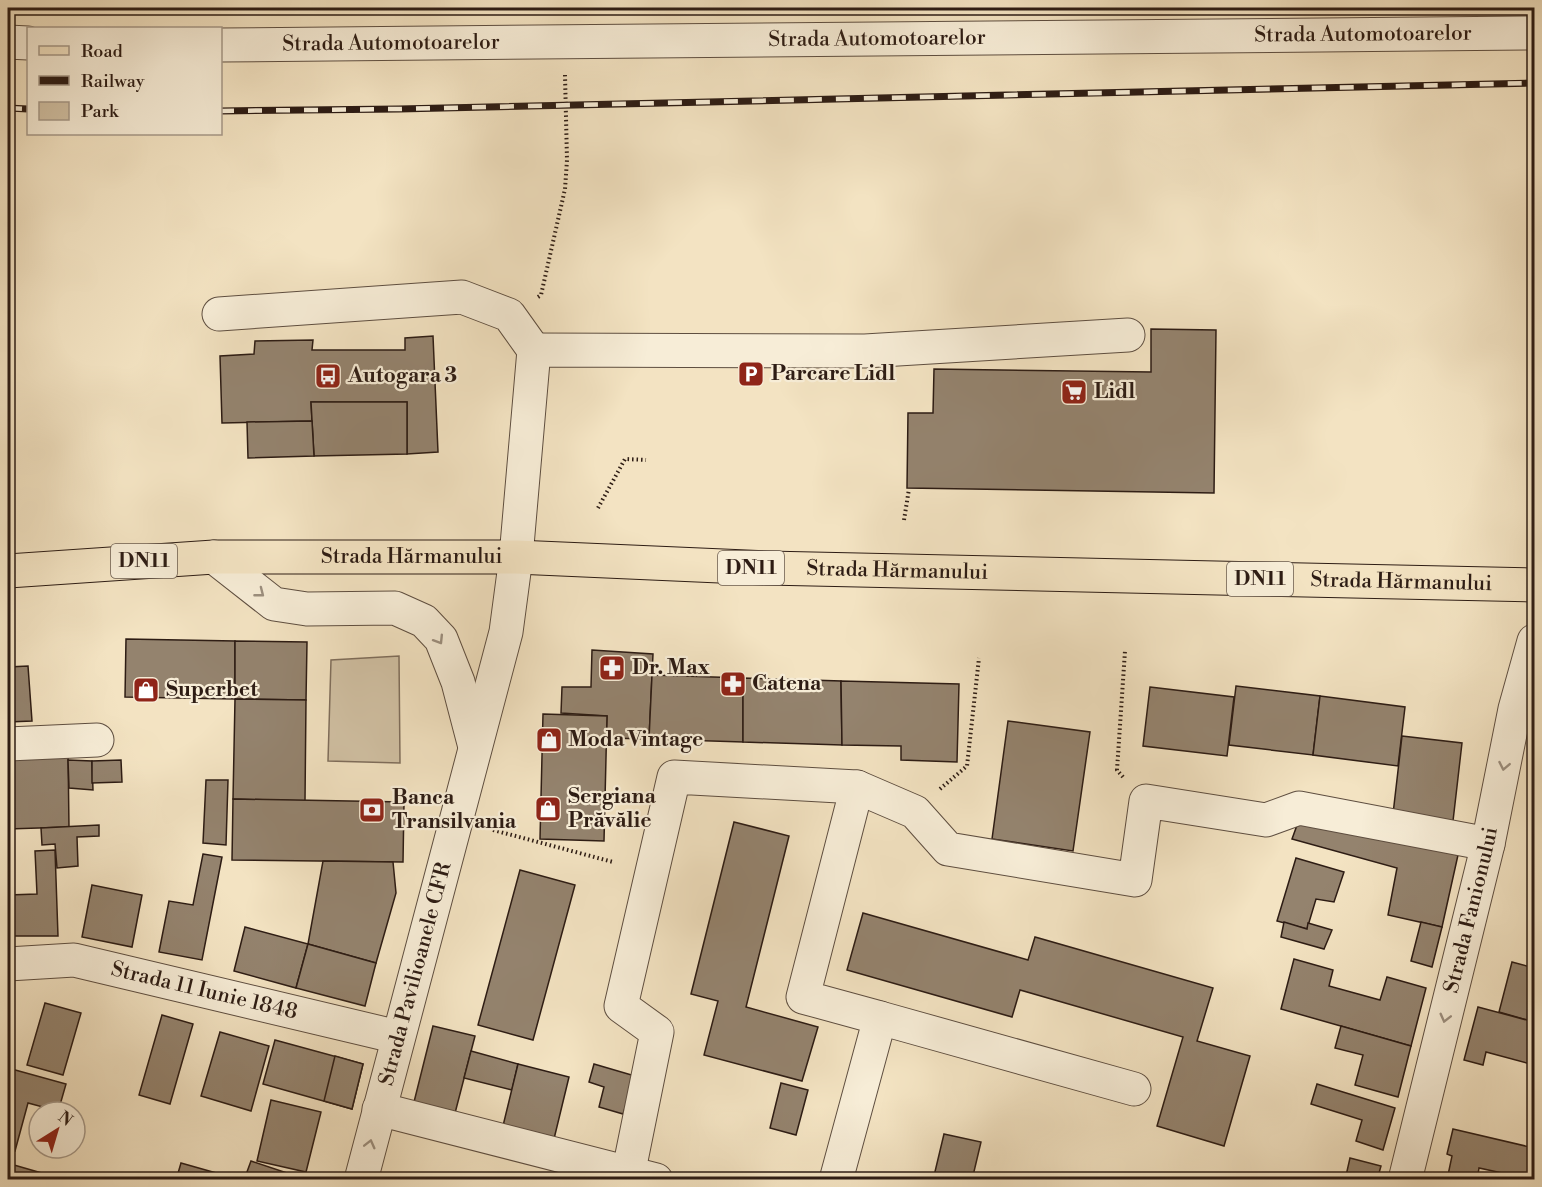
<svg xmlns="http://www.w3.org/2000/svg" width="1542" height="1187" font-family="'Libre Bodoni',serif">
<rect width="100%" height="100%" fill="#f3e3c2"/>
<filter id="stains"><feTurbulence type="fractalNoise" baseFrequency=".00333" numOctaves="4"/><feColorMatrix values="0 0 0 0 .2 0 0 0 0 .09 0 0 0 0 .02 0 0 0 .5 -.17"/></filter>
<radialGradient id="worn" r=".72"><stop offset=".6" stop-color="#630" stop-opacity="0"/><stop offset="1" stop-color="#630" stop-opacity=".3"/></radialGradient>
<polygon fill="#d1c1a4" stroke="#7f6e5c" stroke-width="1.5" points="399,656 400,763 328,761 331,660"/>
<g fill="#94836e" stroke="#2d1c14" stroke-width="1.5">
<polygon points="1151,329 1216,330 1214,493 907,488 908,413 933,413 934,369 1151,372"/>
<polygon points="433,336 438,452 407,454 407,402 311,402 312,421 222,423 220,356 254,354 255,341 313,340 312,350 405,350 405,338"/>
<polygon points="311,402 407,402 407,454 314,456"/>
<polygon points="312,421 314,456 248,458 247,422"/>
<polygon points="126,639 235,641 235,699 125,697"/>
<polygon points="235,641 307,642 306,700 235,699"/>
<polygon points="592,650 653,654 649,739 606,738 607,716 561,713 562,687 591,687"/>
<polygon points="28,666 32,721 8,722 8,667"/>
<polygon points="652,675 743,678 743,742 649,739"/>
<polygon points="743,678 841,681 842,745 743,742"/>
<polygon points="841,681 959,684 957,762 901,760 901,746 842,745"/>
<polygon points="1236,686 1320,696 1313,755 1229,745"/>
<polygon points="1150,687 1234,697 1227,756 1143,746"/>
<polygon points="1320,696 1405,707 1398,766 1313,755"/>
<polygon points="235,699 306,700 305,801 233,799"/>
<polygon points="543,714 607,716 604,841 540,839"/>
<polygon points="1008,721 1090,732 1073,851 992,839"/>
<polygon points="1402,736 1462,743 1453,821 1393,814"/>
<polygon points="68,751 69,827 8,829 8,753"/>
<polygon points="68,760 92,761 93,790 69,788"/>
<polygon points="121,760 122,782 92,783 92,761"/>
<polygon points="206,780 228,780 226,845 203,843"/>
<polygon points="233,799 404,802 403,862 232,860"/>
<polygon points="1300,817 1458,855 1442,927 1388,915 1397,868 1292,839"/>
<polygon points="734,822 789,836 746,1007 818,1027 802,1081 704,1055 718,1001 691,994"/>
<polygon points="99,825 99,836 77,837 78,866 57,868 55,844 42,845 41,828"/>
<polygon points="55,850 58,936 8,936 8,895 37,894 35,851"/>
<polygon points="203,854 222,857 202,960 159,952 169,901 193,905"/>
<polygon points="1296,858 1344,872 1334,902 1316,899 1307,929 1277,921"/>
<polygon points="323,861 393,862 396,893 376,963 308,944"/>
<polygon points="520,870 575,885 533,1040 478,1025"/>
<polygon points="92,885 142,895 132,947 82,937"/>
<polygon points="863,913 1028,960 1035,937 1213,988 1197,1041 1250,1056 1224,1146 1157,1126 1183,1037 1020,990 1012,1017 847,970"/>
<polygon points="1284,922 1307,929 1308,923 1332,930 1324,949 1281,937"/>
<polygon points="1421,922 1442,927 1432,967 1411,961"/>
<polygon points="245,927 308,944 296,988 234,971"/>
<polygon points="308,944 376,963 365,1006 296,988"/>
<polygon points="1294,959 1333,970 1329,986 1380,1000 1387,977 1426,988 1411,1046 1281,1009"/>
<polygon points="1512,962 1534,968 1534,1022 1499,1012"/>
<polygon points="45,1003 81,1013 63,1075 27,1065"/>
<polygon points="1478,1007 1534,1022 1534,1065 1486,1052 1483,1065 1464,1060"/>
<polygon points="162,1015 193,1024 170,1104 139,1095"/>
<polygon points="433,1026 475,1036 454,1117 413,1106"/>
<polygon points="1341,1026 1411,1046 1398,1097 1355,1085 1363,1055 1335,1048"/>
<polygon points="220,1032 269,1046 251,1111 201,1096"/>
<polygon points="275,1040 363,1064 352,1109 263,1084"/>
<polygon points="471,1051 518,1064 512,1090 464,1078"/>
<polygon points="335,1056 363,1064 352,1109 324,1101"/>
<polygon points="518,1064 569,1077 553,1143 502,1130"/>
<polygon points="594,1064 635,1076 623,1114 599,1107 604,1087 589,1082"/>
<polygon points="8,1068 66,1084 58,1112 42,1112 43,1107 28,1103 15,1151 8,1149"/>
<polygon points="781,1083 808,1090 796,1135 770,1128"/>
<polygon points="1317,1084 1395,1108 1383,1150 1356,1141 1362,1120 1311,1104"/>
<polygon points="271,1100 321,1112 306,1172 257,1161"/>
<polygon points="1453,1129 1534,1148 1534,1180 1479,1168 1477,1180 1465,1180 1448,1175 1452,1156 1447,1154"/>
<polygon points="944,1134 981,1142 972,1180 933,1180"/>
<polygon points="1350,1158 1381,1166 1377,1180 1345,1180"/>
<polygon points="251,1161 308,1180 244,1180"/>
<polygon points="181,1163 241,1180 176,1180"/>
<polygon points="14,1165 66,1180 9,1180"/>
<polygon points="988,1173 1017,1180 986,1180"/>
</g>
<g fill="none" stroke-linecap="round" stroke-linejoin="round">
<defs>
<g id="minor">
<polyline points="8,42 28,43"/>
<path id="s1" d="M220,45L1534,33"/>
<polyline points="219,314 462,297 509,315 534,350"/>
<polyline points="214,557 274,604 307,609 395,608 424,621 441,639 458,682 475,747"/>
<polyline points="8,744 97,740"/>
<path id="s2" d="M8,964L74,960L398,1037"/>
<polyline points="880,1018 1134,1089"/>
<polyline points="379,1109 656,1180"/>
<path id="s3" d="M361,1180L506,632L516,557L534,350L865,351L1128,335"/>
<polyline points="627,1180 657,1032 621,1006 674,777 857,787 915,812 948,849 1135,880 1146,801 1266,820 1299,808 1488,844"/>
<polyline points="836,1180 880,1018 803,997 857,787"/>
<path id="s4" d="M1405,1180L1488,844L1515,709L1534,641"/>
</g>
<g id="major">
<path id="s5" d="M8,571L214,557H516L767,568L1534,585"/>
</g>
</defs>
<use href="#minor" stroke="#5e4e40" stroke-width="35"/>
<use href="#major" stroke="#2d1c14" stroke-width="35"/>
<g stroke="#2d1c14" stroke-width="4" stroke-dasharray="1.5 3" stroke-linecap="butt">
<polyline points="538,297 541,295 565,189 567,160 565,75"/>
<polyline points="598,508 625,459 646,460"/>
<polyline points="904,520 909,489"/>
<polyline points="1123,777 1117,770 1125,651"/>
<polyline points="940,789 967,766 979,658"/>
<polyline points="493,830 613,862"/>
</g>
<use href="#minor" stroke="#f7edd7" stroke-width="33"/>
<use href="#major" stroke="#f3e3c2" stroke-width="33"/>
<defs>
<g id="rail">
<polyline points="8,108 28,109"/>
<polyline points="220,111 399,109 1534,83"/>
</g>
</defs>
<use href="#rail" stroke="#2d1c14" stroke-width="7"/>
<use href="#rail" stroke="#f7edd7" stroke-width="4.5" stroke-dasharray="14" stroke-linecap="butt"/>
</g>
<defs><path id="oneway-chevron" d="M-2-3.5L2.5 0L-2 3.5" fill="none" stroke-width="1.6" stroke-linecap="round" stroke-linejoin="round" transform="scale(1.5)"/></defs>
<g stroke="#9c8f7f">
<use href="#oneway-chevron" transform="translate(260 593) rotate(38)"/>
<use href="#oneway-chevron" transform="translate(439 640) rotate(58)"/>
<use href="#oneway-chevron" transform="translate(1504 766) rotate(101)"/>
<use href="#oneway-chevron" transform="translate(1445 1018) rotate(104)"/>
<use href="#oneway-chevron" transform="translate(370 1144) rotate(-76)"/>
</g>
<defs>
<symbol id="parking-square" viewBox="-11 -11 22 22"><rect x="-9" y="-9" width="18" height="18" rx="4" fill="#8f2418" stroke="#f7edd7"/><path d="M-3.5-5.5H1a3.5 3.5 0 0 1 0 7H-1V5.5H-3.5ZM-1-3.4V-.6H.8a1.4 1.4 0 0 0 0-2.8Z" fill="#fff"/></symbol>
<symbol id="bus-square" viewBox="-11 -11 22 22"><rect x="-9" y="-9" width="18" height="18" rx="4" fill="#8f2418" stroke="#f7edd7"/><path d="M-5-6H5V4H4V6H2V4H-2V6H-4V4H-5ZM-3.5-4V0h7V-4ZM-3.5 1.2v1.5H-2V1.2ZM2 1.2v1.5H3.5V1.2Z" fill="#fff"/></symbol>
<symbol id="supermarket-square" viewBox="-11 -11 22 22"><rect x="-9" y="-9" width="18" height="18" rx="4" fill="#8f2418" stroke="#f7edd7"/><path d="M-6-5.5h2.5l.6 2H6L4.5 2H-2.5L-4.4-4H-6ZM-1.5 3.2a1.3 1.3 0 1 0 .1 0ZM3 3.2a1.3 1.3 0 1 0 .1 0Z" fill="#fff"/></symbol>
<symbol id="pharmacy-square" viewBox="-11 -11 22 22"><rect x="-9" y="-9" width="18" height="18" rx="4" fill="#8f2418" stroke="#f7edd7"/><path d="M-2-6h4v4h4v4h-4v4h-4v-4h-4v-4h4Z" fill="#fff"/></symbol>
<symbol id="shop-square" viewBox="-11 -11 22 22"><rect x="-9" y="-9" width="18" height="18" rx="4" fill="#8f2418" stroke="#f7edd7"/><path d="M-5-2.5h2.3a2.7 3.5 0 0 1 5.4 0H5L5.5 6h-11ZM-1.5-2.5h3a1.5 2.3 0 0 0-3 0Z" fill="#fff"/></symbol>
<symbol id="bank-square" viewBox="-11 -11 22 22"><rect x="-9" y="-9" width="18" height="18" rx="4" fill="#8f2418" stroke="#f7edd7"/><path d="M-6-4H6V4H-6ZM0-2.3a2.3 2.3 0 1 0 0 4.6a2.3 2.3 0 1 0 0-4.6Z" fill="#fff"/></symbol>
</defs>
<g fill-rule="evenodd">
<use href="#parking-square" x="736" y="359" width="30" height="30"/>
<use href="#bus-square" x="313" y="361" width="30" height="30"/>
<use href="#supermarket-square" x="1059" y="377" width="30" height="30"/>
<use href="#pharmacy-square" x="597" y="653" width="30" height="30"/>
<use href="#pharmacy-square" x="718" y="669" width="30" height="30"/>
<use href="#shop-square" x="131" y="675" width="30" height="30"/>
<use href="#shop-square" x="534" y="725" width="30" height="30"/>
<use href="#shop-square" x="533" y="794" width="30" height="30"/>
<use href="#bank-square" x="357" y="795" width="30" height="30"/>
</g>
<g text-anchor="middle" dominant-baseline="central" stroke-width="4.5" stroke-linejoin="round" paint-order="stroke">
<g fill="#f7edd7" stroke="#6a5b4e" stroke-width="1.5">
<rect x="111" y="544" width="66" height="34" rx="4.5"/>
<rect x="718" y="551" width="66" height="34" rx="4.5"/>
<rect x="1227" y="562" width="66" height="34" rx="4.5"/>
</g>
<g font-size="20" font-weight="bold" fill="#2d1c14">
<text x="144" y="561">DN11</text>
<text x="751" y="568">DN11</text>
<text x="1260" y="579">DN11</text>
</g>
<g font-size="21" fill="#2d1c14" stroke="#f7edd7">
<text stroke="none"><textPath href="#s1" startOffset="1143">Strada Automotoarelor</textPath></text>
<text stroke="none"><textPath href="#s1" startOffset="657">Strada Automotoarelor</textPath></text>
<text stroke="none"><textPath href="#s1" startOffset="171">Strada Automotoarelor</textPath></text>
<text stroke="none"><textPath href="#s5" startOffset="404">Strada Hărmanului</textPath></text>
<text stroke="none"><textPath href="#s5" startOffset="890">Strada Hărmanului</textPath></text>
<text stroke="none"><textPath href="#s5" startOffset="1394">Strada Hărmanului</textPath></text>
<text stroke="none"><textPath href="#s4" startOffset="278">Strada Fanionului</textPath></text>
<text stroke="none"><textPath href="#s3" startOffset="213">Strada Pavilioanele CFR</textPath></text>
<text stroke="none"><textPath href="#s2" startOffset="200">Strada 11 Iunie 1848</textPath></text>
</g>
<g font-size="21" font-weight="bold" fill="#2d1c14" stroke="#f7edd7" text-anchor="start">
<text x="771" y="374">Parcare Lidl</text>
<text x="348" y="376">Autogara 3</text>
<text x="1094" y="392">Lidl</text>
<text x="632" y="668">Dr. Max</text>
<text x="752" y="684">Catena</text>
<text x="166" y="690">Superbet</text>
<text x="568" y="740">Moda Vintage</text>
<text x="568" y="797">Sergiana<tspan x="568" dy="24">Prăvălie</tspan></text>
<text x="392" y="798">Banca<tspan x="392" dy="24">Transilvania</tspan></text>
</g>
</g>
<rect width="1542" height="1187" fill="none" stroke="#f3e3c2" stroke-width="30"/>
<rect x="9" y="9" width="1524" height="1169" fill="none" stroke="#2d1c14" stroke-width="3"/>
<rect x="15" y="15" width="1512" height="1157" fill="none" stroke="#2d1c14" stroke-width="1.5"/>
<rect x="27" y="27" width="195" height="108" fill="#f7edd7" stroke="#a69989" stroke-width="1.5"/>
<rect x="39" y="46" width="30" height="9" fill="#f3e3c2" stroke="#a69989" stroke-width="1.5"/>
<text x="81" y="57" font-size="18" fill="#2d1c14">Road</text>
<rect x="39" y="76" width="30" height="9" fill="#2d1c14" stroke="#a69989" stroke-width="1.5"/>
<text x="81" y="87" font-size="18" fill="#2d1c14">Railway</text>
<rect x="39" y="102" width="30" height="18" fill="#d1c1a4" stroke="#a69989" stroke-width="1.5"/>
<text x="81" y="117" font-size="18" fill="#2d1c14">Park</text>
<g transform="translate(57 1130) rotate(37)"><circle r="28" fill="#f7edd7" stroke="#a69989" stroke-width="1.5"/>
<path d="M0-4.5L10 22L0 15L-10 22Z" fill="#8f2418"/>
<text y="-9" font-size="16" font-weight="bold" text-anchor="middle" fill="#2d1c14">N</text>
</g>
<rect width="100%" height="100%" filter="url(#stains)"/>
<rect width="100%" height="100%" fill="url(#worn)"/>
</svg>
